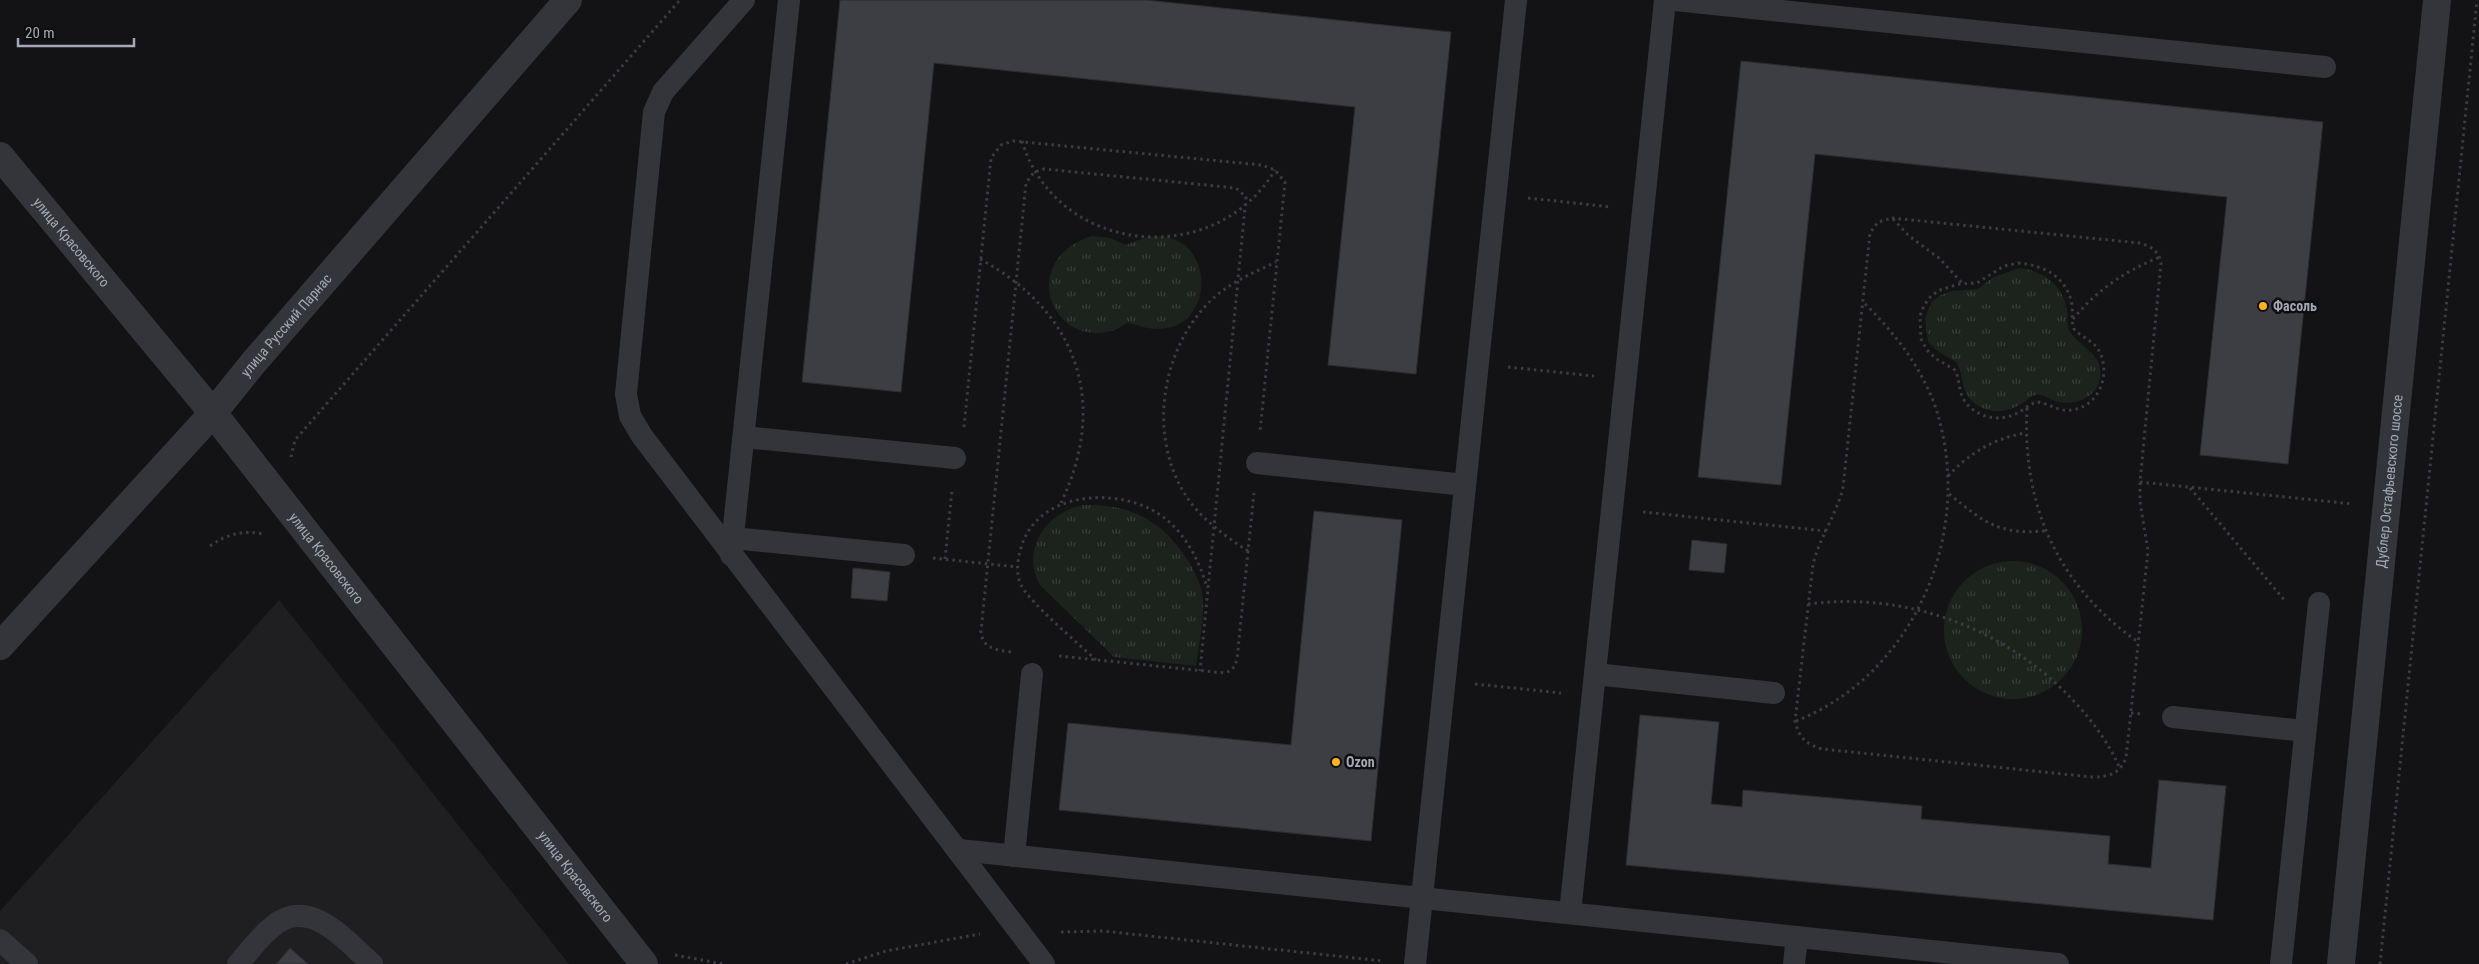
<svg xmlns="http://www.w3.org/2000/svg" width="2479" height="964" font-family="'Roboto Condensed',sans-serif">
<defs>
<pattern id="park-tufts" width="24" height="20" patternUnits="userSpaceOnUse" patternTransform="scale(1.25)"><rect width="24" height="20" fill="#1b231c"/><path d="M3 7l-1-3M5 7V3M7 7l1-3M15 17l-1-3M17 17v-4M19 17l1-3" fill="none" stroke="#39403b"/></pattern>
</defs>
<rect width="100%" height="100%" fill="#131315"/>
<polygon fill="#1f1f22" points="279,600 569,964 0,964 0,911"/>
<g fill="url(#park-tufts)">
<path d="M1092,236L1110,238L1126,245C1224,198 1228,364 1128,322C1123,325 1117,330 1111,331C1051,347 1017,260 1092,236Z"/>
<path d="M2019,268C2043,271 2062,284 2067,309C2068,317 2066,325 2070,332C2080,347 2104,354 2100,378C2097,398 2073,407 2055,401C2048,399 2045,394 2037,395C2031,395 2026,401 2021,404C2007,413 1988,414 1974,403C1959,390 1965,375 1956,362L1936,350L1928,342L1925,318L1932,302L1941,295L1952,291L1978,289L1992,278Z"/>
<path d="M1084,505C1132,504 1163,521 1189,562C1195,573 1203,588 1203,601C1204,622 1199,644 1196,666L1114,657L1040,585C1020,550 1047,511 1084,505Z"/>
<circle cx="2013" cy="630" r="69"/>
</g>
<g fill="#3c3e43" stroke="#2d2d31">
<polygon points="840,0 1146,0 1451,32 1416,374 1328,365 1355,107 934,63 901,392 802,382"/>
<polygon points="1741,61 2323,122 2288,464 2200,455 2227,197 1815,154 1781,485 1698,477"/>
<polygon points="1314,511 1402,520 1371,841 1059,810 1068,723 1291,745"/>
<polygon points="1692,540 1727,544 1724,573 1689,570"/>
<polygon points="853,568 890,572 887,601 851,598"/>
<polygon points="1640,715 1719,722 1711,804 1742,807 1743,790 1922,806 1921,819 2110,836 2108,864 2151,868 2159,780 2226,786 2213,920 1626,865"/>
<polygon points="290,948 308,964 276,964"/>
</g>
<g fill="none" stroke-linecap="round" stroke-linejoin="round">
<g stroke="#3a3c42" stroke-width="3" stroke-dasharray="2.5 4" stroke-linecap="butt">
<path d="M1022,141C1056,255 1215,271 1275,170"/>
<polyline points="1528,198 1611,207"/>
<path d="M1892,218L2139,243C2151,246 2159,251 2161,263L2140,482V502L2148,551L2126,758C2120,774 2108,777 2092,777L1822,749C1806,744 1799,738 1795,721L1813,564C1820,537 1836,515 1843,488L1870,233L1878,222Z"/>
<polyline points="1893,219 1909,236 1939,258 1963,284"/>
<path d="M980,259C1079,313 1109,404 1060,505"/>
<path d="M2018,263C2044,265 2067,277 2072,305C2073,313 2071,321 2074,329C2081,337 2092,340 2098,349C2112,372 2100,407 2071,410C2058,412 2049,403 2037,402C2028,404 2022,412 2013,415C1996,422 1974,416 1964,400C1958,390 1960,379 1955,370L1935,358L1927,350L1921,339L1920,316L1924,305L1931,296L1940,290L1959,284L1977,283L2004,266Z"/>
<path d="M2073,319C2097,290 2125,271 2160,257"/>
<polyline points="1508,367 1594,376"/>
<path d="M2027,408C2022,505 2057,585 2138,642"/>
<polyline points="964,427 991,158 1001,145 1013,141 1262,165 1275,170 1285,182 1260,432"/>
<polyline points="291,457 295,440 680,0"/>
<path d="M1948,476C1971,452 1993,439 2025,433"/>
<polyline points="2140,482 2353,504"/>
<polyline points="2190,488 2286,602"/>
<path d="M1949,494C1984,522 1998,535 2045,531"/>
<polyline points="1643,512 1826,531"/>
<path d="M210,546C227,534 243,530 263,534"/>
<path d="M1248,551C1228,538 1211,526 1195,508C1144,447 1158,345 1217,295C1235,280 1255,272 1276,262"/>
<polyline points="933,558 1017,567"/>
<polyline points="945,559 952,490"/>
<path d="M1808,604C1903,592 1997,625 2065,692C2087,714 2108,740 2120,769"/>
<path d="M1011,652C995,650 982,648 981,631L1026,183L1034,172L1044,169L1236,188L1246,197L1200,671"/>
<path d="M1059,656L1225,673C1233,670 1235,667 1237,659L1254,493"/>
<path d="M1096,660C1080,645 1029,602 1021,585C1016,573 1017,561 1021,548C1036,494 1109,487 1152,510C1181,525 1199,558 1207,588"/>
<polyline points="1475,684 1561,693"/>
<polyline points="2131,713 2142,714"/>
<path d="M1796,721C1918,673 1977,525 1934,403C1919,364 1893,331 1863,302"/>
<polyline points="1061,932 1103,931 1383,961"/>
<polyline points="675,955 723,964"/>
<polyline points="846,964 886,951 980,934"/>
<polyline points="2380,964 2477,0"/>
</g>
<g stroke="#34353a" stroke-width="22">
<polyline points="744,0 663,92 654,112 626,394 630,416 642,436 1044,964"/>
<polyline points="1675,0 2325,67"/>
<polyline points="744,437 955,458"/>
<polyline points="1257,463 1465,485"/>
<polyline points="733,538 904,555"/>
<polyline points="731,555 789,0"/>
<polyline points="1595,674 1774,693"/>
<polyline points="2173,717 2305,731"/>
<polyline points="959,850 2058,964"/>
<polyline points="1014,856 1032,674"/>
<polyline points="1570,913 1665,0"/>
<polyline points="0,940 27,964"/>
<path d="M238,964C249,952 259,937 272,927C309,895 345,940 372,964"/>
<polyline points="1415,964 1516,0"/>
<polyline points="1794,964 1797,937"/>
<polyline points="2281,964 2319,603"/>
</g>
<g stroke="#34353a" stroke-width="28">
<path id="s1" d="M0,156L213,413L644,964"/>
<path id="s2" d="M0,646L213,413L254,362L568,0"/>
<path id="s3" d="M2341,964L2437,0"/>
</g>
</g>
<g fill="#ffb221" stroke="#0e0e10" stroke-width="2">
<circle cx="2263" cy="306" r="5"/>
<circle cx="1336" cy="762" r="5"/>
</g>
<g text-anchor="middle" dominant-baseline="central" stroke-width="5" stroke-linejoin="round" paint-order="stroke">
<g font-size="14" fill="#a3a9b7" stroke="#0e0e10">
<text stroke="none"><textPath href="#s1" startOffset="112">улица Красовского</textPath></text>
<text stroke="none"><textPath href="#s2" startOffset="430">улица Русский Парнас</textPath></text>
<text stroke="none"><textPath href="#s3" startOffset="485">Дублер Остафьевского шоссе</textPath></text>
<text stroke="none"><textPath href="#s1" startOffset="518">улица Красовского</textPath></text>
<text stroke="none"><textPath href="#s1" startOffset="922">улица Красовского</textPath></text>
</g>
<g font-size="14" font-weight="bold" fill="#a3a9b7" stroke="#0e0e10" text-anchor="start">
<text x="2273" y="306">Фасоль</text>
<text x="1346" y="762">Ozon</text>
</g>
</g>
<path d="M18 38v8h116v-8" fill="none" stroke="#a3a9b7" stroke-width="2.5"/>
<text x="25" y="38" font-size="15" fill="#a3a9b7" stroke="#0e0e10" stroke-width="4" paint-order="stroke">20 m</text>
</svg>
